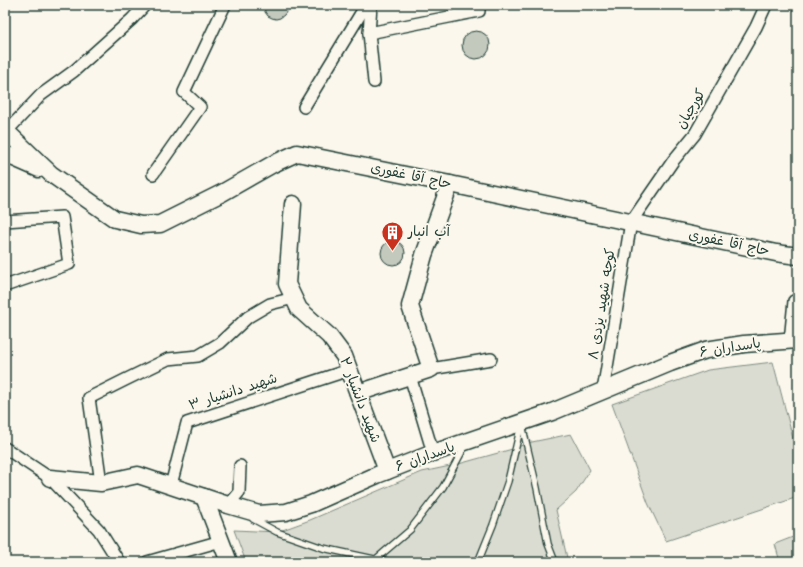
<svg xmlns="http://www.w3.org/2000/svg" width="803" height="567" font-family="'Architects Daughter','Playpen Sans Arabic',sans-serif">
<rect width="100%" height="100%" fill="#fbf7ec"/>
<filter id="ink" filterUnits="userSpaceOnUse"><feTurbulence type="fractalNoise" baseFrequency=".025" numOctaves="2"/><feDisplacementMap in="SourceGraphic" scale="8" xChannelSelector="R" yChannelSelector="G"/><feConvolveMatrix kernelMatrix="1 2 1 2 8 2 1 2 1" color-interpolation-filters="sRGB"/></filter>
<g filter="url(#ink)">
<g fill="#dbdcd1" stroke="#7d8c82">
<polygon points="773,362 798,458 798,497 666,541 648,503 612,404 708,370"/>
<polygon points="571,434 590,470 576,492 556,510 568,562 246,562 234,530 277,532 310,520 422,472 455,465 516,448 527,443"/>
<polygon points="798,535 798,562 780,562 775,544"/>
</g>
<g fill="#c4c9be" stroke="#1f3d34">
<polygon points="264,5 287,5 288,6 287,11 284,15 280,18 276,19 272,18 268,16 265,12"/>
<circle cx="476" cy="45" r="14"/>
<circle cx="393" cy="253" r="12"/>
</g>
<g fill="none" stroke-linecap="round" stroke-linejoin="round">
<defs>
<g id="lane">
<polyline points="522,425 537,488 548,544 555,562"/>
<polyline points="253,519 277,532 323,548 388,562"/>
<polyline points="370,562 376,559 410,530 443,487 465,446"/>
<polyline points="478,562 493,525 508,481 521,425"/>
</g>
<g id="street">
<polyline points="371,5 369,33 479,11 479,5"/>
<polyline points="369,33 374,82"/>
<polyline points="304,107 366,5"/>
<polyline points="6,132 41,95 74,71 132,19 145,5"/>
<polyline points="153,174 200,107 184,92 225,5"/>
<polyline points="5,221 62,217 69,264 5,286"/>
<polyline points="790,341 794,301"/>
<polyline points="431,369 491,359"/>
<polyline points="410,376 433,453"/>
<polyline points="603,391 631,222 673,161 695,134 756,27 766,5"/>
<polyline points="5,448 50,478 99,530 119,562"/>
<polyline points="101,483 89,398 125,380 168,359 198,356 220,343 248,317 270,304 294,298"/>
<polyline points="171,485 187,423 349,370"/>
<polyline points="228,505 239,492 240,466"/>
<polyline points="147,562 221,541"/>
</g>
<g id="secondary">
<polyline points="5,130 51,174 115,219 141,225 160,224 222,193 273,164 297,153 450,184 776,253 798,256"/>
<polyline points="5,154 39,169"/>
<polyline points="293,204 287,284 299,309 329,336 344,356 387,471"/>
<polyline points="358,393 431,369 410,306 424,255 450,184"/>
<polyline points="50,478 101,483 138,475 228,505 259,514 286,512 311,504 377,475 433,453 552,412 670,363 706,350 744,344 798,340"/>
<polyline points="204,497 229,562"/>
</g>
</defs>
<use href="#lane" stroke="#1f3d34" stroke-width="8"/>
<use href="#street" stroke="#1f3d34" stroke-width="14"/>
<use href="#secondary" stroke="#1f3d34" stroke-width="19"/>
<use href="#lane" stroke="#fbf7ec" stroke-width="5.5"/>
<use href="#street" stroke="#fbf7ec" stroke-width="11"/>
<use href="#secondary" stroke="#fbf7ec" stroke-width="16"/>
</g>
</g>
<defs>
<symbol id="building-pin" viewBox="-11 -11 22 30"><path d="M0 17L-7.5 6A9.5 9.5 0 1 1 7.5 6Z" fill="#c8321e" stroke="#fbf7ec"/><path d="M-4-6H4V6H1V3H-1V6H-4ZM-2.5-4.3h1.7v1.8h-1.7ZM.8-4.3h1.7v1.8H.8ZM-2.5-1h1.7V.8h-1.7ZM.8-1h1.7V.8H.8Z" fill="#fff"/></symbol>
</defs>
<g fill-rule="evenodd">
<use href="#building-pin" x="380" y="220" width="25" height="34"/>
</g>
<g text-anchor="middle" dominant-baseline="central" stroke-width="4" stroke-linejoin="round" paint-order="stroke">
<g font-size="14" fill="#1f3d34" stroke="#fbf7ec">
<text transform="translate(691 109) rotate(-59)">کورچیان</text>
<text transform="translate(411 176) rotate(12)">حاج آقا غفوری</text>
<text transform="translate(729 243) rotate(12)">حاج آقا غفوری</text>
<text transform="translate(602 304) rotate(-81)">کوچه شهید یزدی ۸</text>
<text transform="translate(730 348) rotate(-9)">پاسداران ۶</text>
<text transform="translate(233 392) rotate(-18)">شهید دانشیار ۳</text>
<text transform="translate(360 400) rotate(69)">شهید دانشیار ۲</text>
<text transform="translate(425 457) rotate(-20)">پاسداران ۶</text>
</g>
<g font-size="14" fill="#1f3d34" stroke="#fbf7ec" text-anchor="start">
<text x="408" y="232">آب انبار</text>
</g>
</g>
<rect width="803" height="567" fill="none" stroke="#fbf7ec" stroke-width="20"/>
<rect x="10" y="10" width="783" height="547" fill="none" stroke="#1f3d34" stroke-width="1.5" filter="url(#ink)"/>
</svg>
